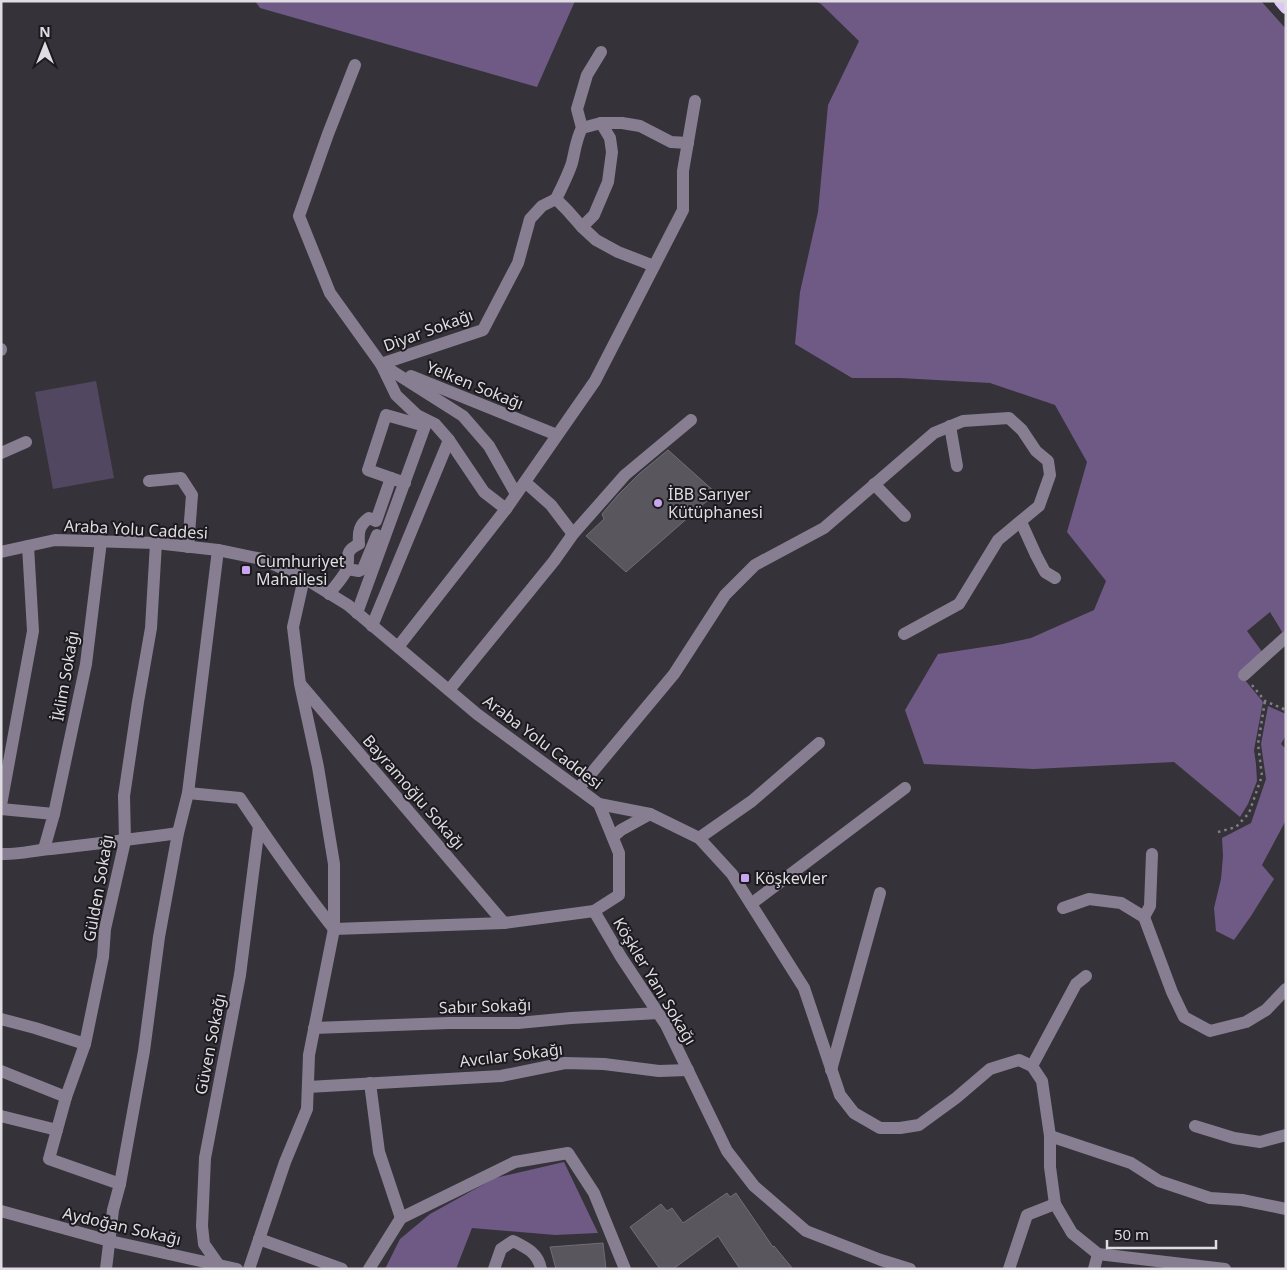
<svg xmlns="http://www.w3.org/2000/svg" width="1287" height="1270" font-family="'Noto Sans',sans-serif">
<rect width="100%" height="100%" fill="#353239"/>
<polygon fill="#524760" points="96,381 114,478 53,489 35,392"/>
<g fill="#6e5a84">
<polygon points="255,1 575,1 537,87 260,8"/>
<polygon points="815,1 1261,1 1286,29 1286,633 1284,635 1270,612 1247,631 1263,653 1240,674 1263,702 1254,750 1256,764 1257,781 1248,804 1240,817 1174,762 1034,769 924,764 905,710 938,654 1003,644 1031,638 1094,610 1106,581 1067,532 1087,462 1055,405 990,383 900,378 852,378 795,344 800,292 818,212 828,105 859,41 821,4"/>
<polygon points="1268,706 1286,714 1286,735 1281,744 1286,749 1286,820 1262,865 1274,879 1251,916 1234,940 1216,931 1214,908 1221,879 1223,856 1222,838 1251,823 1266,779 1261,744"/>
<polygon points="564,1162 598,1233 555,1235 472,1228 456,1269 385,1269 400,1239 430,1214 495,1178"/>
</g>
<g fill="#59565e" stroke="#716d76">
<polygon points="668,450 716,493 626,572 586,536 604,519 602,514 618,495 639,474"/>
<polygon points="727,1193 730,1197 736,1193 773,1247 774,1246 793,1269 740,1269 718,1236 673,1269 660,1269 630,1227 661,1204 667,1211 672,1208 683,1223"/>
<polygon points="603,1243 606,1269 556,1269 550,1247"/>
</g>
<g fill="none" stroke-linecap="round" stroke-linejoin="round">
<g stroke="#827f85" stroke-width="2.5" stroke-dasharray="2.5 4" stroke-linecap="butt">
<polyline points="1252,685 1265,701 1286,710"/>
<polyline points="1218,832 1236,827 1249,813 1262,776 1258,744 1265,701"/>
</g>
<g stroke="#877e92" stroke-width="12">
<polyline points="355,65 328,134 299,216 330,293 381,364 463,416 489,446 516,494"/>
<polyline points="582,128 577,109 587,75 601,52"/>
<path d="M556,199C562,187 568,175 572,163C575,151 576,139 582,128L601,123H622L640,126L671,142L688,143"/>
<polyline points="582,227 594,215 608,182 612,152 610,138 601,123"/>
<polyline points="1,349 1,350"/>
<polyline points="381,364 483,330 518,263 530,219 542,206 556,199 567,210 582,227 596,240 618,252 654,266"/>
<polyline points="381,364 396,395 417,415 435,424 449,440 484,492 506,509"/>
<polyline points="411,376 557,435"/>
<polyline points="950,426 957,466"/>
<polyline points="1,453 26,442"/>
<polyline points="149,481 181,478 192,495 188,547"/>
<polyline points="525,482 551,505 573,534"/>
<polyline points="874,484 905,516"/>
<polyline points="1021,522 1036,555 1045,572 1055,578"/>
<polyline points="1,552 55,540 156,543 218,550 262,559 304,578 348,605 477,714 599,804 650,814 699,838 732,874 804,988 840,1095 854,1113 880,1128 900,1128 919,1125 956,1098 990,1069 1019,1060 1032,1066 1042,1081 1050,1136 1050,1167 1055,1204 1072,1233 1098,1254 1225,1269"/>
<polyline points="347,569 359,571 363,569 377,535"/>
<path d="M329,594C335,586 342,579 346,571C352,558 341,553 359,544C358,532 359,525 369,518L376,521L391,478"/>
<polyline points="357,613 425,426 386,415 368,470 405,483"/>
<polyline points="372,626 449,440"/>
<polyline points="398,647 506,509 595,381 683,210 683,171 695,101"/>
<polyline points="1244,675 1286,637"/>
<polyline points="301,685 504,923"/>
<polyline points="449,690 554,561 573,534 625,475 691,420"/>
<polyline points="579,788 674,674 725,595 755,565 824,528 934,433 963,421 1009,418 1022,430 1036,451 1048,461 1050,475 1039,506 998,540 959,604 904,634"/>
<path d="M188,793L240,798C270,843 300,886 334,929L504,923L594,911L619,895V853L599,804"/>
<polyline points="1,805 33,631 28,546"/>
<polyline points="1,809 54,814 44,849"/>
<polyline points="54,814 86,664 101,541"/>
<polyline points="613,837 621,830 650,814"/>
<polyline points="699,838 752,801 819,743"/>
<path d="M1,854C18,855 35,850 51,849C94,844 136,839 178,833"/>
<polyline points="751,904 905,788"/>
<polyline points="1063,908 1089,899 1121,903 1144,917 1172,992 1184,1017 1210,1031 1246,1022 1266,1010 1286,989"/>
<polyline points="594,911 621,957 666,1025 727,1151 754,1186 806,1231 881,1260 910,1269"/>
<polyline points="1144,917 1150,906 1152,854"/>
<polyline points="1,1019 35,1028 85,1044"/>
<polyline points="314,1028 449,1023 518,1023 571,1018 658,1013"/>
<polyline points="1032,1066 1076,984 1086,976"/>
<polyline points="831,1070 880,893"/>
<polyline points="1,1071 66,1097"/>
<polyline points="370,1083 379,1152 401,1218"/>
<polyline points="308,1087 501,1076 565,1063 604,1064 659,1071 688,1070"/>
<polyline points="1,1116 57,1130"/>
<polyline points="1195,1126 1234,1138 1260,1142 1286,1135"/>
<polyline points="1050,1136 1131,1163 1159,1181 1210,1198 1242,1200 1286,1209"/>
<polyline points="120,1184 49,1159 66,1097 85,1044 103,957 105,929 125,841 124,796 138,702 151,628 156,543"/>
<polyline points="1,1211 110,1241 237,1269"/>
<polyline points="259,1239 342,1269"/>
<polyline points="218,1264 204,1244 202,1226 205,1158 240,975 259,826"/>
<polyline points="106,1269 113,1210 120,1184 144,1051 159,937 178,833 188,793 218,550"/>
<polyline points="249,1269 285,1162 307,1109 309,1055 334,929 334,864 318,767 300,684 293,627 304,578"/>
<polyline points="369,1269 401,1218 515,1162 568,1153 594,1193 625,1269"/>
<path d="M494,1269L501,1249L513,1241C527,1248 538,1253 541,1269"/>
<polyline points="1009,1269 1027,1215 1055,1204"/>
<polyline points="1094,1269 1098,1254"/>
</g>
<polyline stroke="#dbc9f1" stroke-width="12" points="1280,1 1286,8"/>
</g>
<g fill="#c8a5ef" stroke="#1c1a1e" stroke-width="2">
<circle cx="658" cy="503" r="5"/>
<rect x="241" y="565" width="10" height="10" rx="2.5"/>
<rect x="740" y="873" width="10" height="10" rx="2.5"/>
</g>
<g text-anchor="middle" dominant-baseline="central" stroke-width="4" stroke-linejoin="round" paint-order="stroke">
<g font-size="16" fill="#dfdde2" stroke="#1c1a1e">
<text transform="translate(428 330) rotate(-20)">Diyar Sokağı</text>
<text transform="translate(475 385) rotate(22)">Yelken Sokağı</text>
<text transform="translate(136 529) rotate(3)">Araba Yolu Caddesi</text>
<text transform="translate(65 676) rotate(-80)">İklim Sokağı</text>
<text transform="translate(543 742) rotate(37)">Araba Yolu Caddesi</text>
<text transform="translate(414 792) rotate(49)">Bayramoğlu Sokağı</text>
<text transform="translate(98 888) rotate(-80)">Gülden Sokağı</text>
<text transform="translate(655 981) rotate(59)">Köşkler Yanı Sokağı</text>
<text transform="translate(485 1006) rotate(-2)">Sabır Sokağı</text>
<text transform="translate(210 1044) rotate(-79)">Güven Sokağı</text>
<text transform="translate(511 1055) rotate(-7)">Avcılar Sokağı</text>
<text transform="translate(122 1226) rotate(13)">Aydoğan Sokağı</text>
</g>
<g font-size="16" fill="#dfdde2" stroke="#1c1a1e" text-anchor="start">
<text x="668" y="494">İBB Sarıyer<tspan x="668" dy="18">Kütüphanesi</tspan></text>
<text x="256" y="561">Cumhuriyet<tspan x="256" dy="18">Mahallesi</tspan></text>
<text x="755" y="878">Köşkevler</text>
</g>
</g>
<rect width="1287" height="1270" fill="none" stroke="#dfdde2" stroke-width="5"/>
<g transform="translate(45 45)" stroke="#1c1a1e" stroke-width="4" paint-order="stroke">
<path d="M0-4L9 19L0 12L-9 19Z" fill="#dfdde2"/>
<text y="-8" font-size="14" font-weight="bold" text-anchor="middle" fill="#dfdde2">N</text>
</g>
<path d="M1107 1240v8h109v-8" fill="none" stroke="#dfdde2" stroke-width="2.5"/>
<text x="1114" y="1240" font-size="15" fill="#dfdde2" stroke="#1c1a1e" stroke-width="4" paint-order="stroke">50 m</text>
</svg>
